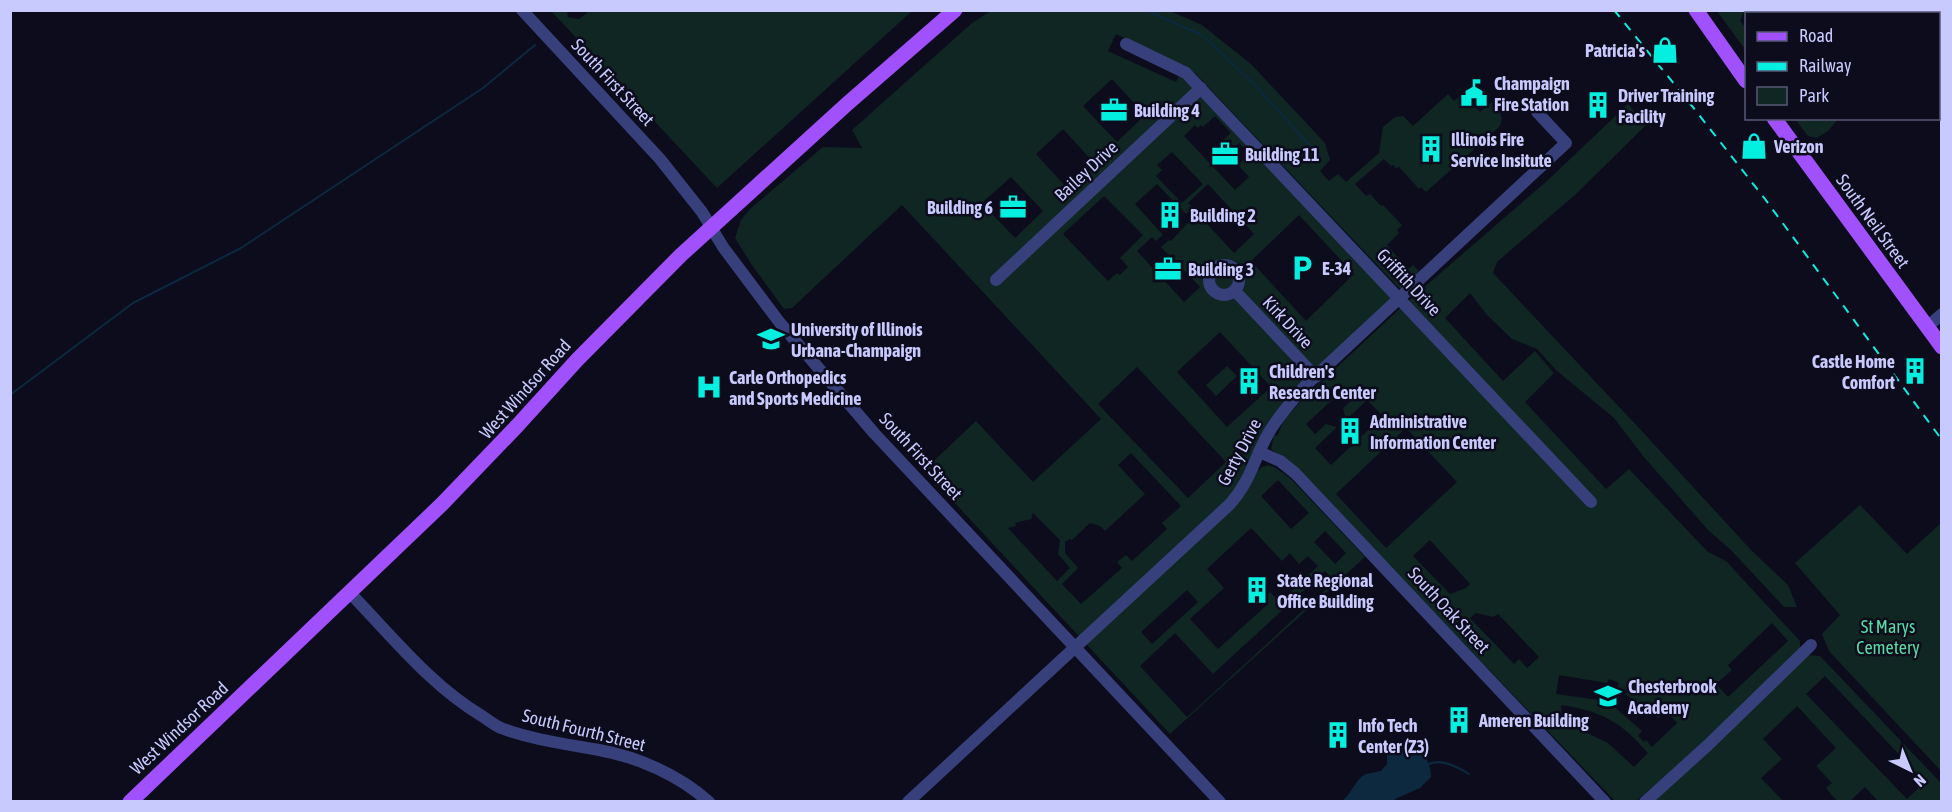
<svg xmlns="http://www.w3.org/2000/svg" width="1952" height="812" font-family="'Asap Condensed',sans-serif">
<rect width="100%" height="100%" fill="#0c0c1c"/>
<g fill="#0f2622" fill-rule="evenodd">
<polygon points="591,10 912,11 717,188 551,11 567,11 568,17 579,19"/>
<path d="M991,11H1170L1202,25L1251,64L1325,143L1330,160L1320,171L1329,181L1338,174L1346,182L1379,153L1383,127L1395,117L1403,116L1413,126L1448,94L1454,101L1463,94L1480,112L1492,102C1499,110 1506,118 1498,128L1426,192L1421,187L1419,189L1399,167L1396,168L1393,165L1391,166L1384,159L1355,184L1366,196L1370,194L1381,206L1383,205L1402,225L1397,230L1399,233L1387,245L1408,269L1413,265L1418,270L1419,276L1403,289H1400L1195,73L1116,34L1108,51L1176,82L1180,74L1392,297L1281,405L1266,425L1260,438L1249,478L1262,467L1269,465L1276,468L1291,479L1365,557L1170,734L924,470L976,421L1033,482L1101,419L902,205L792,308L784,309L752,265L735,238L741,220L750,209L823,147L862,148L852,130L972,23ZM1112,79L1145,115L1117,142L1083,106ZM1215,116L1231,133L1222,141L1231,150L1239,143L1253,157L1248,163L1244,159L1238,165L1249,177L1235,190L1184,136L1195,125L1198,128L1201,125L1203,127ZM1063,129L1094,163L1067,188L1036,154ZM1172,152L1203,184L1182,203L1156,176L1162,170L1157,165ZM1011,177L1043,211L1015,238L982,203ZM1157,184L1186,214L1193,208L1188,203L1208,184L1254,234L1234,253L1197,213L1171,241L1169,240L1161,247L1200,287L1184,302L1137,251L1152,237L1156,241L1163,235L1135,204ZM1104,196L1143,235L1120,258L1128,267L1120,275L1117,273L1108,281L1063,234ZM1299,215L1354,274L1306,321L1251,261ZM1220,332L1271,387L1227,427L1177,372ZM1137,367L1226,462L1188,498L1098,404ZM1131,453L1181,506L1162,523L1167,529L1132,561L1126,555L1117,562L1122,568L1081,604L1062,584L1078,568L1065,553V542L1070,539L1072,540L1090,523L1100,526L1105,531L1145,494L1118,465ZM1278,480L1309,513L1291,529L1261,496ZM1033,513L1060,540L1058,554L1070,568L1057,581L1008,528L1016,526L1015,523L1031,519ZM1251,528L1282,561L1290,553L1299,564L1308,556L1318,566L1280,602L1270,592L1263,599L1268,604L1218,649L1190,619L1224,588L1207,569ZM1325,531L1346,553L1335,564L1314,542ZM1325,571L1335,581L1187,717L1140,666L1175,633L1213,674ZM1187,590L1198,602L1152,644L1141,632Z"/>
<polygon points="1717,11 1744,11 1740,21 1746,28 1746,51"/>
<path d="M1628,104L1646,125L1575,195L1497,262L1493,273L1639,428L1751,550L1788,585L1797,607H1784L1731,550L1709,531L1643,456L1614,418L1557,371L1537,349L1512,339L1487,315L1470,293L1445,318L1503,381L1535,351L1554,373L1525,402L1606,489L1629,469L1708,552L1726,561L1800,641V650C1746,702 1693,753 1636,801H1615L1292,464L1271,449L1274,435L1277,436L1284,420L1306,396L1407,302L1548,180ZM1343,390L1352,400L1343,408L1346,420L1367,400L1383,416L1331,465L1315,448L1337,427L1326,424L1315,434L1306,424ZM1406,428L1457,482L1386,548L1336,494ZM1430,540L1470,584L1466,588L1450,594L1413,556ZM1476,613L1493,617L1498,614L1539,657L1527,668L1519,659L1514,664L1470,618ZM1772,623L1788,641L1728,697L1716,684L1732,670L1728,665ZM1559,675L1607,683L1609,679L1619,683L1617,688L1658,718L1666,711L1677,723L1652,747L1646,740L1644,742L1638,736L1642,731L1610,703L1608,709L1597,705L1599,700L1556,694ZM1561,705C1602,711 1621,722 1648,753L1634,767L1608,743L1573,726L1576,720L1562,719Z"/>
<polygon points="1795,119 1838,119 1828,131 1817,138 1808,136"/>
<polygon points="1227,366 1237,376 1216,396 1206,385"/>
<polygon points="1860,505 1907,554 1941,523 1941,771 1829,651 1822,634 1840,615 1795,563"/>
<path d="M1808,655L1820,656L1941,783V801H1878L1865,787L1850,801H1837L1826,788L1832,783L1816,766L1836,748L1797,706L1763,739L1782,759L1761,778L1783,801L1653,802ZM1825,676L1925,782L1907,799L1806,694Z"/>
</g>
<path fill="#0c2940" d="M1410,743C1422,753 1431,760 1431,777L1420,788L1395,799V801H1342C1351,795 1356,778 1366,774C1371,773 1377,772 1381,771L1387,764V754L1395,745Z"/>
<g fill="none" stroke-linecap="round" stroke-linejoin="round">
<g stroke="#0c2940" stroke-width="2">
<polyline points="1145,10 1202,35 1255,85 1321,158"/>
<polyline points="10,395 133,303 241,248 483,88 535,45"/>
<path d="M1429,764C1442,758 1458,767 1469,774"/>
</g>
<g stroke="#37407b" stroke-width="12">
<polyline points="522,10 660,159 702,212 723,247 780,323 874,433 1220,802"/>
<polyline points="1126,44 1186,73 1591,502"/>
<circle cx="1224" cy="280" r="15"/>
<polyline points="996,280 1201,88"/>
<polyline points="1235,291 1316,377"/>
<polyline points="1927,327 1942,314"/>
<polyline points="1259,452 1280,461 1295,473 1605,802"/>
<path d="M349,592C391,635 430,685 482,716C488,720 494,725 501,728C533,740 566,744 599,750C638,757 679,775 709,802"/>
<path d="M908,802L1230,504C1250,482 1254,459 1268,434C1278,416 1292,401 1306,385L1566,143L1537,112"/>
<polyline points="1645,802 1708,745 1811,645"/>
</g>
<g stroke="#a050fd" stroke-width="15">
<polyline points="1696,10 1746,81"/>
<polyline points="1774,118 1942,347"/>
<polyline points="130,802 442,504 517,426 577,360 681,255 847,104 955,10"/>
</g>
<polyline stroke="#03efe0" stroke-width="2" stroke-dasharray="9 8" stroke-linecap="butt" points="1614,10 1692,106 1765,199 1942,440"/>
</g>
<defs>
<symbol id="shop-bare" viewBox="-9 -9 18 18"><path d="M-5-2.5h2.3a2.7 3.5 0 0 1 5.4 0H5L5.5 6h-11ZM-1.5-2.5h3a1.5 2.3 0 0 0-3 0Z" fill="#03efe0" stroke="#0c0c1c" stroke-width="2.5" paint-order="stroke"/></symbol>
<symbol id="civic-bare" viewBox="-9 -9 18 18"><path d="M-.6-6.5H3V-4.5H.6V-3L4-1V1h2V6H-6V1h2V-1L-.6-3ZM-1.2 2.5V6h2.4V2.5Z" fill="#03efe0" stroke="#0c0c1c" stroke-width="2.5" paint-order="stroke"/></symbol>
<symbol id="building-bare" viewBox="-9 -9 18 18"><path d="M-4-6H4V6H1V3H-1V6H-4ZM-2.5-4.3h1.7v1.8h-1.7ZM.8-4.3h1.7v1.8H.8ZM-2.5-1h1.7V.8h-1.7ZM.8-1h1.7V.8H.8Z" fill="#03efe0" stroke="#0c0c1c" stroke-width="2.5" paint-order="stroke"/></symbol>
<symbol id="office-bare" viewBox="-9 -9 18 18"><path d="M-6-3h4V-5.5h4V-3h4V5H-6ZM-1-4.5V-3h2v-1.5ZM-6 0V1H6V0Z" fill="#03efe0" stroke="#0c0c1c" stroke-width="2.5" paint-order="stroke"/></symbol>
<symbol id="parking-bare" viewBox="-9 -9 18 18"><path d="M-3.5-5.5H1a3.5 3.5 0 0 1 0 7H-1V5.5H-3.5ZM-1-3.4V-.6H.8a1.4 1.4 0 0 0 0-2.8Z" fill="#03efe0" stroke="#0c0c1c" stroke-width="2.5" paint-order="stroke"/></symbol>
<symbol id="university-bare" viewBox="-9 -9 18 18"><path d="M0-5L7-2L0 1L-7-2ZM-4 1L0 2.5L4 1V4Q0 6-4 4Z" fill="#03efe0" stroke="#0c0c1c" stroke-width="2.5" paint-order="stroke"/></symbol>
<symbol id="hospital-bare" viewBox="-9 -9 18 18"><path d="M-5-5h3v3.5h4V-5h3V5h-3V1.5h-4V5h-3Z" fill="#03efe0" stroke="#0c0c1c" stroke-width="2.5" paint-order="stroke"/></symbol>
<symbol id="school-bare" viewBox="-9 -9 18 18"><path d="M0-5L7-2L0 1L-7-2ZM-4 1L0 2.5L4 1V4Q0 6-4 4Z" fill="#03efe0" stroke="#0c0c1c" stroke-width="2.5" paint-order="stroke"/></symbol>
</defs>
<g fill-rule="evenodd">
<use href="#shop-bare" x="1646" y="31" width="38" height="38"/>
<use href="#civic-bare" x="1455" y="74" width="38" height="38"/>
<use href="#building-bare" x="1579" y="86" width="38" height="38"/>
<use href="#office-bare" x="1095" y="91" width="38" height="38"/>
<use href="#shop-bare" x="1735" y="127" width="38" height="38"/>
<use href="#building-bare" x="1412" y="130" width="38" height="38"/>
<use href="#office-bare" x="1206" y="135" width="38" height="38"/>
<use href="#office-bare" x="994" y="188" width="38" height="38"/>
<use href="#building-bare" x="1151" y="196" width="38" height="38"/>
<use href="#parking-bare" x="1283" y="249" width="38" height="38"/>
<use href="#office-bare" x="1149" y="250" width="38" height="38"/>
<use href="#university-bare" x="752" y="320" width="38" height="38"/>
<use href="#building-bare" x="1896" y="352" width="38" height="38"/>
<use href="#building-bare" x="1230" y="362" width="38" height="38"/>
<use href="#hospital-bare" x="690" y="368" width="38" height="38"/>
<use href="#building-bare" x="1331" y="412" width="38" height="38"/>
<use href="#building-bare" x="1238" y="571" width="38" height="38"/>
<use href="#school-bare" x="1589" y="677" width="38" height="38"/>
<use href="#building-bare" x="1440" y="701" width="38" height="38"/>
<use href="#building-bare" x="1319" y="716" width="38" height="38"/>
</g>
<g text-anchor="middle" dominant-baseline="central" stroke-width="5" stroke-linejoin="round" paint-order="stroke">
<g font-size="18" font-weight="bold" fill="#c8cafe" stroke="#0c0c1c" text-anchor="start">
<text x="1645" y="50" text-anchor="end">Patricia's</text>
<text x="1494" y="83">Champaign<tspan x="1494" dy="21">Fire Station</tspan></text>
<text x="1618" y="95">Driver Training<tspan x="1618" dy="21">Facility</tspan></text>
<text x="1134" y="110">Building 4</text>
<text x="1451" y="139">Illinois Fire<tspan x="1451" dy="21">Service Insitute</tspan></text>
<text x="1774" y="146">Verizon</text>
<text x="1245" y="154">Building 11</text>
<text x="993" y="207" text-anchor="end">Building 6</text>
<text x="1190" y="215">Building 2</text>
<text x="1322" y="268">E-34</text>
<text x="1188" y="269">Building 3</text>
<text x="791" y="329">University of Illinois<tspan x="791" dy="21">Urbana-Champaign</tspan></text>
<text x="1895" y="361" text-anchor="end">Castle Home<tspan x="1895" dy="21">Comfort</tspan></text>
<text x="1269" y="371">Children's<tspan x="1269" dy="21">Research Center</tspan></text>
<text x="729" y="377">Carle Orthopedics<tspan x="729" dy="21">and Sports Medicine</tspan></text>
<text x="1370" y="421">Administrative<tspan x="1370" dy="21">Information Center</tspan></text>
<text x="1277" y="580">State Regional<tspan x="1277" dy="21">Office Building</tspan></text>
<text x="1628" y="686">Chesterbrook<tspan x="1628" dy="21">Academy</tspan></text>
<text x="1479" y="720">Ameren Building</text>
<text x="1358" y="725">Info Tech<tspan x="1358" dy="21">Center (Z3)</tspan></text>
</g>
<g font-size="18" fill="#c8cafe" stroke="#0c0c1c">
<text transform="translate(613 82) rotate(47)">South First Street</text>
<text transform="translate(1086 171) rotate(-43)">Bailey Drive</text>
<text transform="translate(1873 221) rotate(54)">South Neil Street</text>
<text transform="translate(1409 282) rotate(47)">Griffith Drive</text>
<text transform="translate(1288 322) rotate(47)">Kirk Drive</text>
<text transform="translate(525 389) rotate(-48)">West Windsor Road</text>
<text transform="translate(1239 452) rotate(-62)">Gerty Drive</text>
<text transform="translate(921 456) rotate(47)">South First Street</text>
<text transform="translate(1449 610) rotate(47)">South Oak Street</text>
<text transform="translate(179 728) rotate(-43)">West Windsor Road</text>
<text transform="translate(584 730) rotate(14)">South Fourth Street</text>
</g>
<g font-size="18" fill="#56dca4" stroke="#0c0c1c">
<text x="1888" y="626">St Marys<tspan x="1888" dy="21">Cemetery</tspan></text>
</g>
</g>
<rect width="1952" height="812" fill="none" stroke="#c8cafe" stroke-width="24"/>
<rect x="1745" y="12" width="195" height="108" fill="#0c0c1c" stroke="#575876" stroke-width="1.5"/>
<rect x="1757" y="32" width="30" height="9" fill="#a050fd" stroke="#575876" stroke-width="1.5"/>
<text x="1799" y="42" font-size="18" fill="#c8cafe">Road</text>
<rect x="1757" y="62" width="30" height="9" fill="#03efe0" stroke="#575876" stroke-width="1.5"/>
<text x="1799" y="72" font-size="18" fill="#c8cafe">Railway</text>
<rect x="1757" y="87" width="30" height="18" fill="#0f2622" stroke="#575876" stroke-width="1.5"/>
<text x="1799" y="102" font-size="18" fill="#c8cafe">Park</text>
<g transform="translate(1910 770) rotate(137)" stroke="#0c0c1c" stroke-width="4.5" paint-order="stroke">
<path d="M0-4.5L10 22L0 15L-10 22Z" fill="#c8cafe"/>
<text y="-9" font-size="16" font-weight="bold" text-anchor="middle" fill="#c8cafe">N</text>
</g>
</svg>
